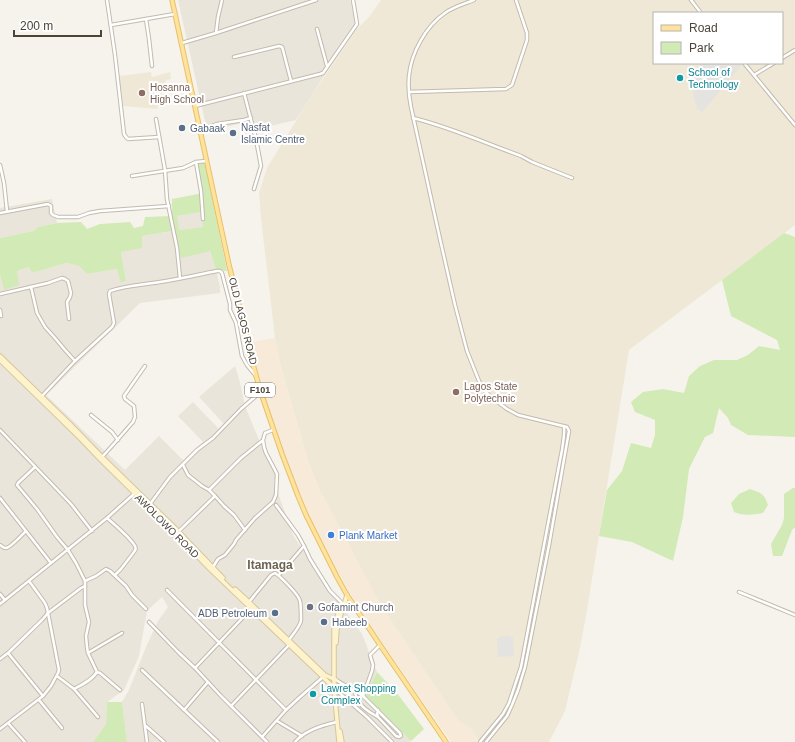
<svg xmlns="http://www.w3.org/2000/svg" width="795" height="742" font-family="Helvetica,sans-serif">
<rect width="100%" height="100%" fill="#f6f3ec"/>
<g fill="#eae5da">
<polygon points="178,0 350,0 357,29 324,76 296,120 257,129 250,121 215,130 207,130"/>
<polygon points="52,199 57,223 38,227 34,231 0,238 0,208"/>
<polygon points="201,212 203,227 179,230 176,216"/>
<polygon points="172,231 210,251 216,270 220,287 220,293 140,303 46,395 125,470 159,436 183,460 203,442 178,416 193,402 219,429 224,424 199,397 235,366 239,379 245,406 266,457 277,473 274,482 293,535 323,581 362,634 377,672 365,696 411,741 410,742 127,742 122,702 129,690 146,647 158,621 168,607 162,597 147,611 139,656 124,690 107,702 106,724 93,742 0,742 0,275 4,290 17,271 29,267 32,273 66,263 79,266 87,274 117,269 122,283 126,281 121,252 142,236"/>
</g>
<polygon fill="#f7ead8" points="275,338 280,363 308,460 319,488 380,604 458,720 472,730 478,742 451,742 378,637 349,592 322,545 308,513 291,473 275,428 260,385 251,342"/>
<g fill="#efe8d6" fill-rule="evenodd">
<path d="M381,0H795V225L629,350L587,610L580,648L565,711L549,742H479L472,730L458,720L380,604L319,488L308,460L280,363L275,338L261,218L259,193L267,168L312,95L357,29L369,17ZM654,13H782V63H654Z"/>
<polygon points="151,72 152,77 170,72 171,79 166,80 157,109 123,106 119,76"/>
</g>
<g fill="#d2eab5" fill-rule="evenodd">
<path d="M204,158L227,271L216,270L210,251L181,258L172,231L142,236V248L121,252L126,281L121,283L117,269L87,274L79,266L66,263L32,273L29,267L17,271L19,285L4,290L0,275V238L34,231L38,227L57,223L81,222L87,229L100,224L130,222L134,228L143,226L145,217L172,216V199L203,193L198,163ZM201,212L203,227L179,230L177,216Z"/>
<polygon points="784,233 795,237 795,437 748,435 731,425 728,418 719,408 713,433 705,437 689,469 683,517 673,561 632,542 599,536 607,490 622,471 631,443 651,448 655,435 655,420 635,412 631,402 643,392 663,389 684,393 689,376 700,366 714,360 737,360 748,355 759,346 780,350 777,340 731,316 722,280"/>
<polygon points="793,488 795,488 795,527 792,530 782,556 773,556 771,544 782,525 784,518 784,494"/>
<path d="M750,489C761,493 764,493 768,505L763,513C752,515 744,516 734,512L731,503L739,494Z"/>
<polygon points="377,672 396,692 424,729 411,741 365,696"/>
<polygon points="107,702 122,702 127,742 93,742 106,724"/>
</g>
<g fill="#e5e3e0">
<polygon points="703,63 738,63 741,66 702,112 697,108 693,95 693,85 688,81 689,75"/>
<polygon points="500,636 511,636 511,638 513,638 514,656 498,657 497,638 500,638"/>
</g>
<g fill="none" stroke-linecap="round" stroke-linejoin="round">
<defs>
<g id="street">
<polyline points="107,0 115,55 124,134 126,137 128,139 159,137"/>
<path d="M474,0C464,4 453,7 445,13C426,26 411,53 409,76C408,86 409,97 411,107L440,239L455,305L467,351L479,381L484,390L491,397L507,409L518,415L567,427L569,431L549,545L525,667L518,690L512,705L507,716L486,742"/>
<polyline points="691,0 701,13"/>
<polyline points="146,19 149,39 152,66"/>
<polyline points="111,25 175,14"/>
<polyline points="317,29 327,66"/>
<polyline points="216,33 218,17 222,0"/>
<polyline points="182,43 216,33 316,0"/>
<polyline points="234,57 279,46 282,47 283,50 291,81"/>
<polyline points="782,58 795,50"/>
<polyline points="744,63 795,125"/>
<polyline points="754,75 774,63"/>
<polyline points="409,92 506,89 512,85 527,40 527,33 516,0"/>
<polyline points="244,93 256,139 261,166 254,189"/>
<polyline points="195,106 320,74 323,73 357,24 353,0"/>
<path d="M413,118C450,127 485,143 521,156L532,162L572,178"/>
<polyline points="156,119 165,170 167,199 177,248 180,278"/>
<polyline points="200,130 217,124 244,120 251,118"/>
<polyline points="196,162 201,191 203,219"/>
<polyline points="0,165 4,183 7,211"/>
<polyline points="132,176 183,168 196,162 206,161"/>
<polyline points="0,213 48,204 51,206 51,213 53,215 58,217 78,217 89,213 100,211 169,206"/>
<polyline points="31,287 37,313 45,327 55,338 65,350 75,361"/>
<polyline points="0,294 48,283 62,278 65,279 68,281 71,293 70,297 67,302 69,319"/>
<polyline points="0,310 1,316"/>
<path d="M42,396L75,361L112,327L114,323L109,294L110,291C124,286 139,285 153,283C175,280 196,275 217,271H220L222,273L230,304V310L236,323L242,356L247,365L256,376"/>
<polyline points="91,415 112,432 118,440"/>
<polyline points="0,430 71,504 92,531"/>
<polyline points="102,457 112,446 133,422 135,417 134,406 125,399 124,396 145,366"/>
<polyline points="183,465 188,475 202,486 209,490 215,496 224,506 234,515 245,530"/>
<polyline points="35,467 18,483 17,485 37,509 57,537 68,550 76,563 85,581 85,605 89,622 86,636 87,647 88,653 97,672 100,673 120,690"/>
<polyline points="209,490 241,458 262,441"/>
<polyline points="0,498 51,563"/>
<polyline points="150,504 170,477 197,450 213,438 241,409 256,396 260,391"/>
<polyline points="276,505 298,535 304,546 310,559 330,591 344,605"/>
<path d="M107,518C114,524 131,539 135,546C136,549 136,549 134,552L121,569L115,575"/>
<polyline points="178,532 215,496"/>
<path d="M0,545C2,546 3,548 6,548C10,548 22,535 26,531"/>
<polyline points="213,567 218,559 225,555 234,544 236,540 255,518 273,502 276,495 277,474 266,453 264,447 263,440 265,433 273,430"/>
<polyline points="279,575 304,546"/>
<polyline points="85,581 96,576 106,569 110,571 126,586 132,595 146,609"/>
<polyline points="167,590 286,710"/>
<polyline points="739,592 795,615"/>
<polyline points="0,594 5,600"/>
<path d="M249,602L271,575L275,573C281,577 299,595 300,601C301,605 301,617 301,621C299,628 292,635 289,640"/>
<polyline points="0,604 107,518 135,493"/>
<polyline points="149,622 178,652 195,668 221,696 267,742"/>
<polyline points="8,653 43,696"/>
<polyline points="88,653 122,633"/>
<polyline points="0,659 8,653 42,620 48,613 81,588 85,586"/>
<polyline points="195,668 251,609"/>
<polyline points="142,670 218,742"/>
<path d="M57,676L74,689C82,685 92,680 97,672"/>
<polyline points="336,680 363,696 400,733 401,736 399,737 396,736 378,717 377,714 378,710"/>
<polyline points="74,689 98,717"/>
<polyline points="336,690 367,717 392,742"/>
<path d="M355,691C356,704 367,711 378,717"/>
<polyline points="363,696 372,671 373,665 370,655 380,645"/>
<polyline points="39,700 62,728"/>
<polyline points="142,704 147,742"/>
<polyline points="231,706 289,645"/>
<polyline points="184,710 208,682"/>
<polyline points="277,721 302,736"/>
<polyline points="8,723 25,742"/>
<polyline points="146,726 164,742"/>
<polyline points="0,729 43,696 51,686 58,673 59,670 47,608 45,603 29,581"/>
<polyline points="262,737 286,710 300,697 323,677"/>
<path d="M295,742C305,730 323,725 337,722"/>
<path d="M480,742L503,714L509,703L521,667L562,450C563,442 565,434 564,426"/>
</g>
<g id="secondary">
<polyline points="0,356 70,424 102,457 173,526 223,578"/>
<polyline points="0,360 80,438 100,459 171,529 211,570 323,677 336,690"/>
<polyline points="235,589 249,602 325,675 336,680"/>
<polyline points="336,643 337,629 341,614"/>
<polyline points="340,731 342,742"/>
<polyline points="339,742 334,688 334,629 338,614 344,605 347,595"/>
</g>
<g id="primary">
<polyline points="172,0 229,265 244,325 251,357 260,390 282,454 298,496 306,515 337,577 347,595 380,645 446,742"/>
<polyline points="345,607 356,610"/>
</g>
</defs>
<use href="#street" stroke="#c2bbae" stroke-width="4.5"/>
<use href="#secondary" stroke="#d6c79b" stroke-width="5.5"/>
<use href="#primary" stroke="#e6c16a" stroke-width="5.5"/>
<use href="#street" stroke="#fff" stroke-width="2.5"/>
<use href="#secondary" stroke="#fff3cd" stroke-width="3.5"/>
<use href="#primary" stroke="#ffe39c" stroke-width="3.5"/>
</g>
<g fill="#0f9aa8" stroke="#fff" stroke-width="1.5">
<circle cx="680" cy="78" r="4"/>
<circle cx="313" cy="694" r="4"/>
</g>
<g fill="#8d6e63" stroke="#fff" stroke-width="1.5">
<circle cx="142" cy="93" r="4"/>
<circle cx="456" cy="392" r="4"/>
</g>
<g fill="#5c6f8a" stroke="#fff" stroke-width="1.5">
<circle cx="182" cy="128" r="4"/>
<circle cx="233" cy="133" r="4"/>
<circle cx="275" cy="613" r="4"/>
<circle cx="324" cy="622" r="4"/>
</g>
<circle fill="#3f7fe0" stroke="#fff" stroke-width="1.5" cx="331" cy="535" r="4"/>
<circle fill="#6b7280" stroke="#fff" stroke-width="1.5" cx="310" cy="607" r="4"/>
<g text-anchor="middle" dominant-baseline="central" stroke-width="4" stroke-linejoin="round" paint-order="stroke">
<rect fill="#fff" stroke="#817c74" stroke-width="1" x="245" y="383" width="30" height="14" rx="3"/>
<g font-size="9" font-weight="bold" fill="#4b4439">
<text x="260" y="390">F101</text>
</g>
<g font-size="10" fill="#0d838f" stroke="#fff" text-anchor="start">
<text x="688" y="72">School of<tspan x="688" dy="12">Technology</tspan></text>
<text x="321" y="688">Lawret Shopping<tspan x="321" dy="12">Complex</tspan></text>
</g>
<g font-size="10" fill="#785e54" stroke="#fff" text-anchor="start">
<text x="150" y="87">Hosanna<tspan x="150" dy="12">High School</tspan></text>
<text x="464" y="386">Lagos State<tspan x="464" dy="12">Polytechnic</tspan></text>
</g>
<g font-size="10" fill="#4e5e75" stroke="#fff" text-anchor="start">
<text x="241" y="127">Nasfat<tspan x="241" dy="12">Islamic Centre</tspan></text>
<text x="190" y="128">Gabaak</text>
<text x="267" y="613" text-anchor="end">ADB Petroleum</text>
<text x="332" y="622">Habeeb</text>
</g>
<g font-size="10" fill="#4b4439" stroke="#fff">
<text transform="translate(243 321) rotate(76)">OLD LAGOS ROAD</text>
<text transform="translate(167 526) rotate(45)">AWOLOWO ROAD</text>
</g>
<g font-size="10" fill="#366cbe" stroke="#fff" text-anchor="start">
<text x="339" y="535">Plank Market</text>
</g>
<g font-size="10" fill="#5b616d" stroke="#fff" text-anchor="start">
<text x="318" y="607">Gofamint Church</text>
</g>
<g font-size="12" font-weight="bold" fill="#6e6250" stroke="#fff">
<text x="270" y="565">Itamaga</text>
</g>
</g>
<rect x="653" y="12" width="130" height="52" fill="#ffffff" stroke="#b7b4b0"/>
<rect x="661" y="25" width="20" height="6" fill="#ffe39c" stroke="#b7b4b0"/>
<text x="689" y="32" font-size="12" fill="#4b4439">Road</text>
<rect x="661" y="42" width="20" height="12" fill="#d2eab5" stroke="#b7b4b0"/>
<text x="689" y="52" font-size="12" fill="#4b4439">Park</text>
<path d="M14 30v6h87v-6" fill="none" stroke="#4b4439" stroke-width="2"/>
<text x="20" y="30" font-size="12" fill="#4b4439" stroke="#ffffff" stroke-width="3" paint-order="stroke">200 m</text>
</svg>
